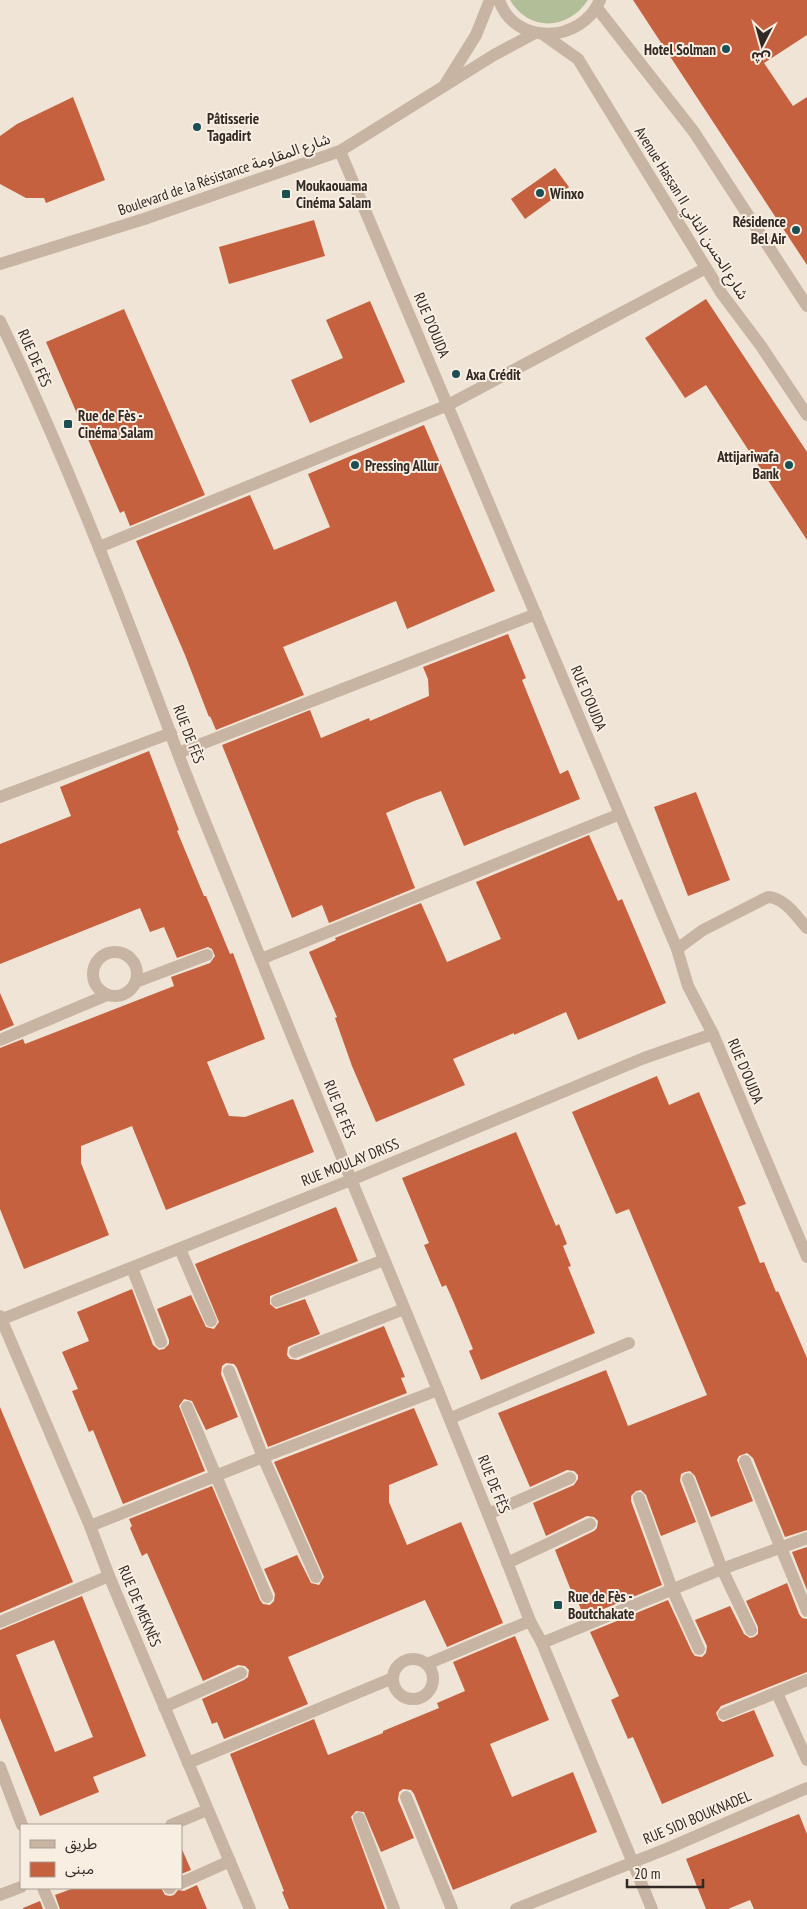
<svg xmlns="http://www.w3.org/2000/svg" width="807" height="1909" font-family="'PT Sans Narrow','Noto Sans Arabic',sans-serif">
<rect width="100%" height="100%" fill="#f0e4d6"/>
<path fill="#b1be97" d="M510,0H588C574,21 549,31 526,17C520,13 514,7 510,0Z"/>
<g fill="#c5613f" fill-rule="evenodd">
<polygon points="633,0 807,0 807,35 764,63 793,106 807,97 807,265"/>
<polygon points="73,97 105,180 46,203 44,198 26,198 0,184 0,136 17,124"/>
<polygon points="555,168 569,187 525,219 511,199"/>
<polygon points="314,220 325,256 229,284 219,247"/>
<polygon points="706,299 807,452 807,540 706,385 685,398 645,338"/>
<polygon points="370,301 405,382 310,423 291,380 343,358 326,320"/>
<polygon points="124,309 205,495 130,526 124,511 120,513 46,342"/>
<polygon points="424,425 495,591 407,629 396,601 283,647 304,695 216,730 210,716 209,717 185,655 136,541 250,495 274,550 294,542 330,527 308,474"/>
<polygon points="508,634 526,678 522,680 560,774 568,770 580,799 464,846 441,791 414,801 386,813 415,888 329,923 322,905 292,918 222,745 310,710 321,738 369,718 370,721 429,696 428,679 423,667"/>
<polygon points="149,751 179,830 177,831 204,896 206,896 230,954 233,953 265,1039 207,1062 229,1116 245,1117 293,1099 314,1152 166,1210 132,1126 81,1146 81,1163 109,1235 24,1269 0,1209 0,1048 23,1039 25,1044 174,986 171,977 210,963 215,956 212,949 208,947 177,958 164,927 150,932 140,908 0,964 0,844 71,816 60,787"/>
<polygon points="696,792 730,880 688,896 654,807"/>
<polygon points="589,835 618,901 622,899 666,1003 578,1040 566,1012 514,1035 514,1033 453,1059 465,1085 376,1122 352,1066 335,1018 337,1017 309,952 336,940 335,938 421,903 447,962 501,939 476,882"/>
<polygon points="0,993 14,1025 0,1031"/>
<polygon points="657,1076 669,1105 699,1092 746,1204 738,1207 760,1263 764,1262 776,1292 778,1291 807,1358 807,1530 785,1537 753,1458 747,1453 739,1456 737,1460 753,1501 711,1517 695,1476 690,1471 685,1472 681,1474 680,1481 696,1522 661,1536 646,1495 641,1490 636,1491 631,1496 631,1501 662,1585 584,1617 578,1602 576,1603 555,1550 594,1531 597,1528 598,1521 594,1517 587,1516 546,1536 533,1503 574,1485 578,1479 578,1475 574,1471 567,1470 530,1487 498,1413 606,1370 628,1426 707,1395 629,1209 616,1214 572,1112"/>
<polygon points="516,1132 556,1226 559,1224 567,1244 563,1246 571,1266 568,1267 595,1333 481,1380 469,1351 473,1349 454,1303 446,1285 442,1287 424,1245 429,1243 402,1178"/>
<polygon points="336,1207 358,1261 270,1296 270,1304 276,1309 305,1299 320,1334 292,1345 288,1347 287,1355 290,1359 298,1360 384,1326 405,1377 401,1378 407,1393 268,1447 237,1368 234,1364 226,1363 222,1366 221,1374 238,1417 206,1430 192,1401 184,1399 179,1406 205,1471 123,1504 93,1430 89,1432 72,1391 78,1389 62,1352 89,1341 77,1312 132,1289 153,1345 159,1350 164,1349 169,1344 169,1340 157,1309 191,1295 206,1327 214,1329 219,1322 195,1264"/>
<polygon points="0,1407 73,1582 0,1613"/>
<polygon points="414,1408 438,1465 389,1485 389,1502 407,1545 461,1522 503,1623 447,1647 425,1600 401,1610 288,1657 308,1704 224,1739 217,1722 212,1724 202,1699 244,1680 248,1677 249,1670 245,1666 238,1665 203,1681 147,1553 142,1556 130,1528 132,1526 129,1519 212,1486 260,1600 263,1604 270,1605 274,1601 275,1594 264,1569 297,1555 311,1583 319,1585 324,1577 274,1462"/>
<polygon points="807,1547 807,1590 792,1552"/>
<polygon points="787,1583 799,1614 802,1618 807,1619 807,1672 721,1706 716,1713 719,1720 723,1722 754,1710 774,1756 662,1804 633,1737 628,1739 611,1700 619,1696 590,1632 668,1600 692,1652 695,1656 702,1657 706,1653 707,1646 695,1620 730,1606 744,1634 750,1638 754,1637 758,1634 758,1627 746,1601"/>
<path d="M82,1596L146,1756L93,1777L99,1792L40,1816L0,1718V1630ZM54,1640L93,1737L55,1752L16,1655Z"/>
<polygon points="515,1636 549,1720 490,1744 512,1797 573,1772 597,1832 453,1890 414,1794 411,1790 403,1789 399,1792 398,1800 414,1838 381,1852 364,1812 356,1811 351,1817 385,1909 289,1909 282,1892 284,1891 230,1754 314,1719 328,1755 383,1733 383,1731 439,1708 437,1703 465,1691 453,1662"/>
<polygon points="799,1814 807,1834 807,1909 754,1909 750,1900 728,1909 706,1909 686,1859"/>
<polygon points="181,1847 191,1870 181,1874"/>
<polygon points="197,1885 207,1909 60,1909 55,1895 74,1888 161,1888 165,1895 170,1896 174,1895 178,1890 184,1891"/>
<polygon points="40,1901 43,1909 23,1909 23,1908"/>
</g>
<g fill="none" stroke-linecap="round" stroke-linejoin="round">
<g stroke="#c7b4a2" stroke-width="12">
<polyline points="340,151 677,949 688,986 713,1034 807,1257"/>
<polyline points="99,547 448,405 706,268"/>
<polyline points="178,753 536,614"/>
<polyline points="0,797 171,733"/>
<path d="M677,949L703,930L768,897C785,898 796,916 807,928"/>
<circle cx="115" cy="974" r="22"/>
<polyline points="261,959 620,814"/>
<polyline points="136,982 207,955"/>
<polyline points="0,1040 107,995"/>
<polyline points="180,1249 211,1321"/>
<polyline points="132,1268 161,1342"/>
<polyline points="277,1301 384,1260"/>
<polyline points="0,1316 90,1526 109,1576 250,1909"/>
<polyline points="0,1320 351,1180 644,1058 713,1034"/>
<polyline points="295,1352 404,1309"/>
<polyline points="229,1371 263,1457 316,1577"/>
<polyline points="187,1407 267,1597"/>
<polyline points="451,1418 629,1343"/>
<polyline points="745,1461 807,1611"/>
<polyline points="688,1479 722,1569 751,1630"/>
<polyline points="639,1498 672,1589 699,1649"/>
<polyline points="488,1514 570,1478"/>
<polyline points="90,1526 263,1457 438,1390"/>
<polyline points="507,1563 590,1524"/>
<polyline points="0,1622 109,1576"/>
<polyline points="542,1643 722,1569 807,1538"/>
<circle cx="413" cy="1679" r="20"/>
<polyline points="427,1664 530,1621"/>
<polyline points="777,1693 807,1760"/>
<polyline points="164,1707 241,1673"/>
<polyline points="724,1714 807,1680"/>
<polyline points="188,1763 393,1678"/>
<polyline points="0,1767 22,1825"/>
<polyline points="406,1797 452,1909"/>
<polyline points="359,1818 394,1909"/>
<polyline points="171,1825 207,1810"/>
<polyline points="181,1883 230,1861"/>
<polyline points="43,1888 52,1909"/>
<polyline points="169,1888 170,1888"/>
<polyline points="0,1895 21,1887"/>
<polyline points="516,1909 671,1847 807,1788"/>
</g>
<g stroke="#c7b4a2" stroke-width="12">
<path d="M499,0C515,47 582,43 600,0"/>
<polyline points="597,8 694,132 807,306"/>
<polyline points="544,35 578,59 722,294 761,346 807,415"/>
<polyline points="446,83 476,35 490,0"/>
<polyline points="0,264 144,219 340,151 494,55 535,33"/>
<path d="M0,321C67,460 123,606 177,751C198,806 221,860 243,915C337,1151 439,1384 530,1621L542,1643L652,1909"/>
</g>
</g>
<g fill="#1b4f53" stroke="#f8eee2" stroke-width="2">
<circle cx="726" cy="49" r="5"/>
<circle cx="197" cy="127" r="5"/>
<circle cx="540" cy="193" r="5"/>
<rect x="281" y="189" width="10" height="10" rx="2.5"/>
<circle cx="796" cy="230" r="5"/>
<circle cx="456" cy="374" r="5"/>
<rect x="63" y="419" width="10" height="10" rx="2.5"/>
<circle cx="355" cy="465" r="5"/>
<circle cx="789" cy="465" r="5"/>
<rect x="553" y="1600" width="10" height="10" rx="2.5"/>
</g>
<g text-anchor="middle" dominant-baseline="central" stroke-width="4" stroke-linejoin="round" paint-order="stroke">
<g font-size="15" font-weight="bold" fill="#322925" stroke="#f8eee2" text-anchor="start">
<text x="716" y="49" text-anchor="end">Hotel Solman</text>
<text x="207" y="118">Pâtisserie<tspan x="207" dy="17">Tagadirt</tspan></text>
<text x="296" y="185">Moukaouama<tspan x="296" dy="17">Cinéma Salam</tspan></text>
<text x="550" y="193">Winxo</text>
<text x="786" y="221" text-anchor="end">Résidence<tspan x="786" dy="17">Bel Air</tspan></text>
<text x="466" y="374">Axa Crédit</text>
<text x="78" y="415">Rue de Fès -<tspan x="78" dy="17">Cinéma Salam</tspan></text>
<text x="779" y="456" text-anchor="end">Attijariwafa<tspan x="779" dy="17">Bank</tspan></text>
<text x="365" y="465">Pressing Allur</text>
<text x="568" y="1596">Rue de Fès -<tspan x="568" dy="17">Boutchakate</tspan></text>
</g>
<g font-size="15" fill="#322925" stroke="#f8eee2">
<text transform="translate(224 174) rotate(-19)">Boulevard de la Résistance شارع المقاومة</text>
<text transform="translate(692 213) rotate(58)">Avenue Hassan II شارع الحسن الثاني</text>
<text transform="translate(432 325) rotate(67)">RUE D'OUJDA</text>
<text transform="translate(35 358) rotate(66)">RUE DE FÈS</text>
<text transform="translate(589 698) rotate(67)">RUE D'OUJDA</text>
<text transform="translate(189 734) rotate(69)">RUE DE FÈS</text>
<text transform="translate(746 1071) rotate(67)">RUE D'OUJDA</text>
<text transform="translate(340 1109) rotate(68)">RUE DE FÈS</text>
<text transform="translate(350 1162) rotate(-22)">RUE MOULAY DRISS</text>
<text transform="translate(494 1484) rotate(68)">RUE DE FÈS</text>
<text transform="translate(140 1606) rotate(67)">RUE DE MEKNÈS</text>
<text transform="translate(697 1817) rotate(-23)">RUE SIDI BOUKNADEL</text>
</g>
</g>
<rect x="20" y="1824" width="162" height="65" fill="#f8eee2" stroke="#a99f96"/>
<rect x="30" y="1840" width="25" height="8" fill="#c7b4a2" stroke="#a99f96"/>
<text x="65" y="1849" font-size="15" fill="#322925">طريق</text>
<rect x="30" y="1862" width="25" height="15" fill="#c5613f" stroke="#a99f96"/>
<text x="65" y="1874" font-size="15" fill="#322925">مبنى</text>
<g transform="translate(762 45) rotate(186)" stroke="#f8eee2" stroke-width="4" paint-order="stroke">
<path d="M0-4L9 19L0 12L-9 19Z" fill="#322925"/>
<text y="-8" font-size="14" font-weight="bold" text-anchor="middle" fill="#322925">ش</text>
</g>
<path d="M627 1879v8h76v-8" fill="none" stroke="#322925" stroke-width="2.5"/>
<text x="634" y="1879" font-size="15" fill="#322925" stroke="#f8eee2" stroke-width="4" paint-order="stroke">20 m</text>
</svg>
